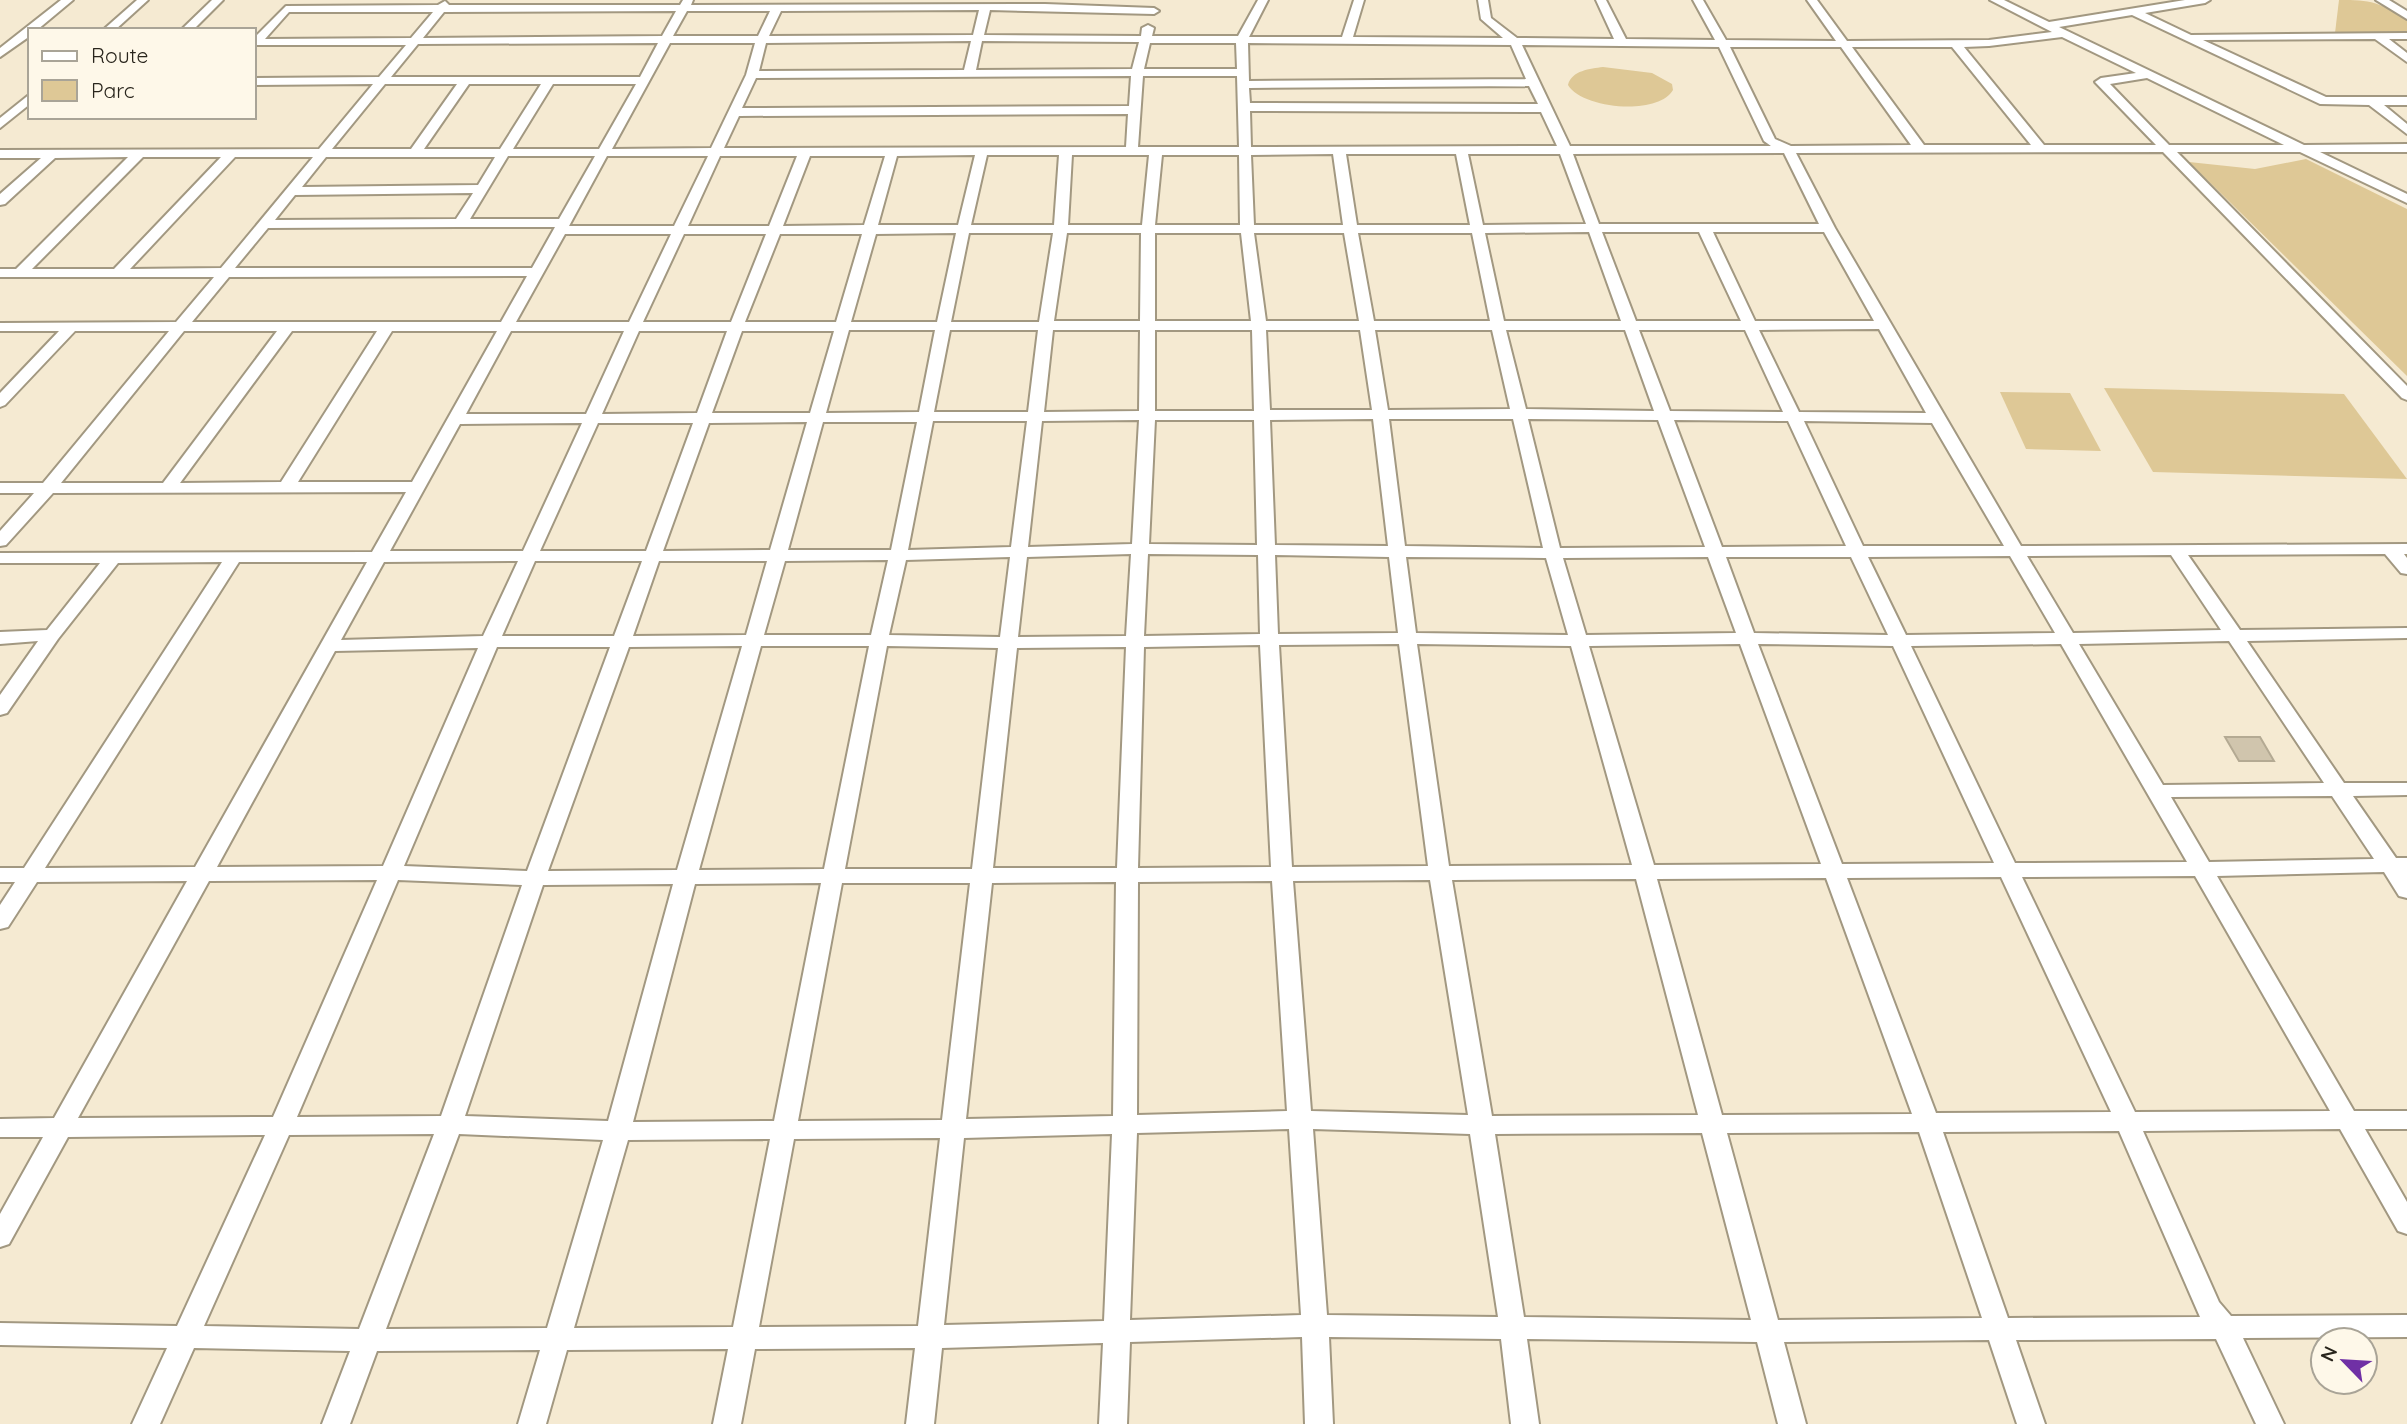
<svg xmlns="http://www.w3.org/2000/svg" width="2407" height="1424" font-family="Quicksand,sans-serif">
<rect width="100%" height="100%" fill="#f5ead2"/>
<g fill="#dec896">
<path d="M2339,0C2371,0 2380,2 2407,20V32L2335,33Z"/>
<path d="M1603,67L1652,73L1672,84L1673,90C1658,116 1582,109 1568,85C1572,70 1590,69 1603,67Z"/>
<polygon points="2306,159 2407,209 2407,376 2189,162 2255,169"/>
<polygon points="2104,388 2344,394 2407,479 2153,472"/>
<polygon points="2000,392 2070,393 2101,451 2026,449"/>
</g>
<polygon fill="#d0c5ad" stroke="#b4aa93" stroke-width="2" points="2225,737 2260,737 2274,761 2239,761"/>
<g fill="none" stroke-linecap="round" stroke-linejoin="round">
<defs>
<g id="minor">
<polygon points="61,0 73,0 37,30 30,30 30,36 0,57 0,48"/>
<polygon points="137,0 148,0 115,30 103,30"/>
<polygon points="212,0 223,0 193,30 181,30"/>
<path d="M683,0H693L691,5L1045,4L1154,8L1159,11L1154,14L990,10L984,35L1141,36L1142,28L1148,25L1154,28L1152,36H1238L1258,0H1268L1249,37H1342L1354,0H1364L1353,37L1503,38L1481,19L1478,0H1488L1491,18L1517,38L1614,39L1596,0H1606L1626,39L1715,40L1693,0H1703L1726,40L1836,41L1807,0H1817L1847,41L1989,40L2052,32L1990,0H2004L2049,22L2185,0H2210L2205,3L2145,13L2191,35L2407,33V39H2389L2407,53V62L2375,39L2203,40L2326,97H2407V105H2384L2407,124V134L2369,105L2320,104L2132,15L2059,27L2304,145L2407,144V152H2320L2407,194V203L2300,152H2177L2407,386V400L2402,398L2163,152L1796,153L1835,228L2021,546L2407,544V554H2404L2407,558V574L2401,573L2385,554L2188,555L2240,630L2407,628V638L2247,641L2344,783H2407V795L2353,796L2396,858H2407V898L2399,896L2384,872L2217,876L2354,1111H2407V1129H2365L2407,1202V1234L2398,1231L2340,1129L2143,1131L2219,1302L2231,1316L2407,1315V1337L2243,1338L2284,1424H2256L2216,1339L2016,1340L2045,1424H2017L1989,1340L1784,1342L1806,1424H1778L1757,1342L1527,1339L1539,1424H1511L1501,1339L1329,1337L1333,1424H1305L1302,1337L1130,1342L1127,1424H1099L1103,1343L942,1348L934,1424H906L915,1348L755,1349L741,1424H713L728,1349L567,1350L546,1424H518L540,1350L377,1351L350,1424H322L350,1351L194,1348L160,1424H132L167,1348L0,1345V1323L177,1326L265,1135L68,1137L9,1244L0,1247V1214L43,1137H0V1119L54,1118L187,881L37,882L8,927L0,929V905L15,882H0V868H24L222,562L118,563L58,639L7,713L0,715V695L38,641L0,644V632L47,630L100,563H0V553L372,552L406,492L53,493L6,545L0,546V531L34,493H0V483H43L169,331H75L5,405L0,407V393L59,331H0V323L176,322L214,277H0V269H16L128,157L55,158L5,204L0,205V194L41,158H0V150L319,149L373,84L254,85V78L379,77L406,45H254V38L286,6L438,5L445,1L449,5H680ZM979,10L973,35L769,36L781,11ZM676,11L662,36L423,38L444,12ZM687,11H770L758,36H673ZM289,12H433L411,38L265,39ZM2062,37L2136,73L2101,78L2095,82L2156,145H2044L1964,47L1989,46ZM971,41L964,70L759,71L766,43ZM982,41L1139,42L1132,69L976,70ZM658,43L640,77H391L418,44ZM670,43H755L746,75L711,148L612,149ZM1150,43H1236L1237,69H1144ZM1248,43L1511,45L1526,79L1249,81ZM1522,45L1719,47L1764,141L1771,146H1570ZM1730,47H1841L1911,145L1791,146L1775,139ZM1852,47H1952L2031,145H1924ZM1131,76L1129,106L742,108L756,78ZM1143,76H1237L1239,147H1138ZM2147,78L2284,145H2169L2110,84ZM385,84H457L411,149H332ZM469,84H541L500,149H424ZM553,84H636L599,149H513ZM1529,86L1538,104L1250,103L1249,88ZM1250,111L1541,112L1557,146L1251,147ZM1128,114L1126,147L724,148L739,116ZM1784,153L1819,224H1599L1573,154ZM1333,154L1343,225H1254L1251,155ZM1346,154H1456L1470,225H1357ZM1468,154H1560L1586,224L1483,225ZM975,155L958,225H878L897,156ZM987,155H1059L1054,225H971ZM1072,155H1149L1142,225H1068ZM1162,155H1239L1240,225H1155ZM508,156H595L559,219H470ZM607,156H708L674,226H569ZM720,156H797L769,226H688ZM810,156H885L864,225L783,226ZM143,157H221L114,269H32ZM235,157H313L221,268L130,269ZM326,157H495L478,185L302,187ZM473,193L456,219L275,220L295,195ZM457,227H555L532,268H235L268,228ZM1589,232L1621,321H1504L1485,233ZM1602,232H1699L1741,321H1636ZM1713,232H1824L1874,321H1755ZM956,233L937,322H851L876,234ZM969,233H1053L1039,322H951ZM1067,233H1141L1140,321H1054ZM1155,233H1241L1251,321H1155ZM1254,233H1344L1359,321H1266ZM1358,233H1472L1490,321H1374ZM565,234H671L629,322H516ZM684,234H766L731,322H643ZM780,234H862L836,322H745ZM527,276L501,322H192L229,277ZM1879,329L1926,413L1799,412L1759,330ZM849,330H935L919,412L826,413ZM950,330H1038L1028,412H934ZM1053,330H1140L1139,411L1044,412ZM1155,330H1252L1254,411H1155ZM1266,330H1360L1372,410H1270ZM1375,330H1492L1510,409L1388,410ZM1506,330H1625L1654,411L1526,409ZM1639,330H1745L1783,412L1670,411ZM184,331H277L163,483H61ZM292,331H377L281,482L180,483ZM392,331H497L412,482H298ZM511,331H624L586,414H466ZM639,331H727L697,413L602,414ZM742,331H834L810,413H712ZM1373,419L1388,546L1275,545L1270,420ZM1389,419H1513L1543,548L1405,546ZM1528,419L1658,420L1705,547L1560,548ZM1139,420L1132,544L1028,547L1042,421ZM1155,420H1254L1257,545L1149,544ZM1674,420L1788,421L1846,546L1722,547ZM933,421H1027L1011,547L908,550ZM1804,421L1932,423L2004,546H1863ZM807,422L770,550L663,551L709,423ZM823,422H917L891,550H788ZM582,423L523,551H390L460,424ZM598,423H693L646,551H540ZM1131,554L1126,636L1018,637L1027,557ZM1148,554L1258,555L1260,634L1144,636ZM1275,555L1389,557L1398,633L1278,634ZM2171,555L2221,630L2073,633L2027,556ZM2010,556L2055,633L1906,635L1868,557ZM1010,557L1000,637L889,635L906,560ZM1406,557L1546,558L1568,635L1416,633ZM1708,557L1736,633L1586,635L1563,558ZM1726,557H1851L1888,635L1754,633ZM888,560L871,635H764L785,561ZM518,561L483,636L341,640L384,562ZM535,561H642L614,636H502ZM659,561H767L746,635L633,636ZM239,562H367L195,867L45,868ZM2229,641L2324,783L2163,785L2079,644ZM1399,644L1428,866L1292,867L1279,645ZM1417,644L1571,646L1632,865L1449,866ZM1740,644L1821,864L1654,865L1589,646ZM1758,644L1893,646L1994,863L1842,864ZM2061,644L2187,862L2015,863L1911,646ZM1260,645L1271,867L1138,868L1144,647ZM742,646L677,870L548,871L629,647ZM761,646H869L824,869L699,870ZM887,646L998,648L972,869H845ZM497,647H610L527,871L404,866ZM1126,647L1117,868H993L1017,648ZM478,648L383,866L217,867L335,651ZM2332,796L2374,859L2209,862L2171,797ZM2195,876L2330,1111L2135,1112L2022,877ZM2001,877L2111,1112L1936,1113L1847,878ZM1826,878L1912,1114L1722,1115L1657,879ZM1636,879L1698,1115L1492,1116L1452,880ZM377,880L273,1117L78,1118L209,881ZM398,880L522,885L441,1116L297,1117ZM1430,880L1468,1115L1311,1111L1293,881ZM1272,881L1287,1111L1137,1115L1138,882ZM1116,882L1113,1116L966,1119L992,883ZM821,883L774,1121L633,1122L695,884ZM842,883H970L942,1120L798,1121ZM673,884L608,1121L465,1116L543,885ZM1289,1129L1301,1315L1130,1320L1137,1133ZM1313,1129L1470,1134L1498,1317L1327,1315ZM2119,1131L2200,1317L2008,1318L1943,1132ZM1919,1132L1982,1318L1778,1320L1727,1133ZM1702,1133L1751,1320L1524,1317L1495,1134ZM434,1134L359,1329L204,1326L289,1135ZM459,1134L603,1140L547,1328L386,1329ZM1112,1134L1104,1321L944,1325L964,1138ZM940,1138L918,1326L759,1327L794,1139ZM770,1139L733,1327L574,1328L628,1140Z"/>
<polygon points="2376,0 2389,0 2407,11 2407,19"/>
<polygon points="30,94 30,104 0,128 0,118"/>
</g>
</defs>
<use href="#minor" stroke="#a29881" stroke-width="4"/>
<use href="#minor" fill="#fff" fill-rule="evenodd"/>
</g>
<rect x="28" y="28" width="228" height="91" fill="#fef8e9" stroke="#a9a497" stroke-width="2"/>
<rect x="42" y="51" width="35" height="10" fill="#ffffff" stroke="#a9a497" stroke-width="2"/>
<text x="91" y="63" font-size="21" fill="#29251c">Route</text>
<rect x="42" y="80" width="35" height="21" fill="#dec896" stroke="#a9a497" stroke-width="2"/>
<text x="91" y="98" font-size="21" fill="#29251c">Parc</text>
<g transform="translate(2344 1361) rotate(295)"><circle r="33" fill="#fef8e9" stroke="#a9a497" stroke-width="2"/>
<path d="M0-5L12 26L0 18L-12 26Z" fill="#7030a5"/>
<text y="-10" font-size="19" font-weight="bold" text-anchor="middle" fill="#29251c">N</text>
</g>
</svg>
